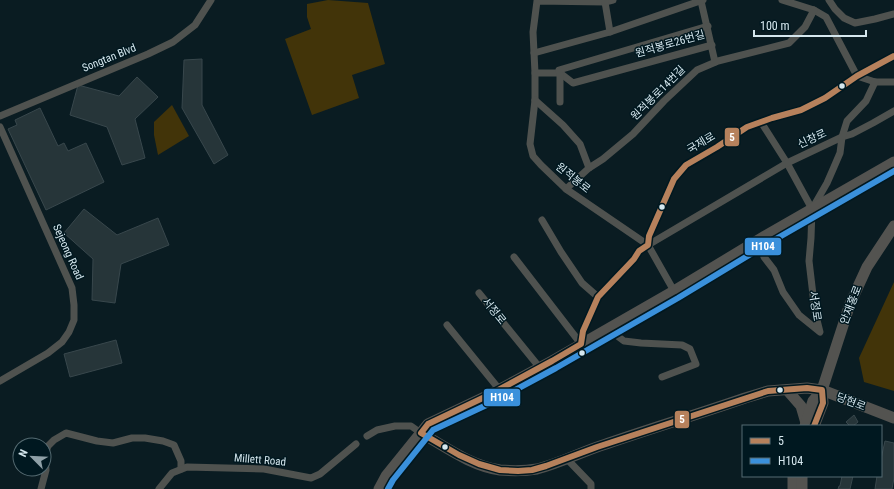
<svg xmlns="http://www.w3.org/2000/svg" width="894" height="489" font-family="'Roboto Condensed','Noto Sans KR',sans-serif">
<rect width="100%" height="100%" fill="#0a1c22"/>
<g fill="#423409">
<polygon points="328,0 368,3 385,64 352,75 359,98 312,115 285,39 311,29 307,17 307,4"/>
<polygon points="172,105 189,136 158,155 154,135 154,122"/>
<polygon points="894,282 894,391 864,382 859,358"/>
</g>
<g fill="#263539" stroke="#38474c">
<polygon points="202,59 202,105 228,155 214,164 182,108 184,60"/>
<polygon points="137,77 158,97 135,119 145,158 122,165 107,127 70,115 78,85 119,96"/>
<polygon points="40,108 58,146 64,143 68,151 86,143 104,182 46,210 8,129 17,125 15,120"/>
<polygon points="84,209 117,235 158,218 169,245 121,264 115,303 92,300 93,259 64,233"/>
<polygon points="116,340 122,363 70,377 64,354"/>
<polygon points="854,415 858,422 853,426 850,426 846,422"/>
<polygon points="885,441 894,443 894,478 892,489 875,489 877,476 881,476 881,459"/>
<polygon points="842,476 853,476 850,489 838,489 839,486 840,486"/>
</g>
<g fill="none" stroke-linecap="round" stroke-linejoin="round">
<g stroke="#4f524f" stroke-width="7">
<polyline points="613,0 605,2 537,1 533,32 535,73 535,100 530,144 533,156 541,165 566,189 648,245 674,291"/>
<polyline points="782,0 814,10 826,17 857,76 875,82 894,82"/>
<polyline points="829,0 835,9 844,18 855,23 875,19 894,14"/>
<polyline points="701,1 715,62"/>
<polyline points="605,2 610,32"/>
<polyline points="534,53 610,32 703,0"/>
<polyline points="535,73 560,73 573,83 712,45"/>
<polyline points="535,100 563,125 580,144 589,168"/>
<polyline points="560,102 560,76 559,70 708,26"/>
<polyline points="0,116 148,54 173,42 195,25 211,0"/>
<polyline points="761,122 787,163 812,209"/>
<polyline points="0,127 72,288 74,305 74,320 69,332 62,342 48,353 0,381"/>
<polyline points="566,189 589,168 603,159 633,134 664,101 697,70 718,61 789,43 805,27 814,10"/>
<polyline points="542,220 561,252 582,283 598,297"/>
<polyline points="648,245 787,163 842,137 852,134 873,123 894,111"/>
<polyline points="514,257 581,344"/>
<polyline points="764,257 774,270 783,292 799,315 820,332 815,312 809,261 811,238 812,209 827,183 834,167 840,153 842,137 847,121 866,101 875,82"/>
<polyline points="479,293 540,368"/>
<polyline points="447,325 499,389"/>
<polyline points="608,329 624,341 641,343 682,345 690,349 696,364 662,377"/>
<polyline points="581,344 583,331 598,297 634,259 639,251 648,245 649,236 674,179 686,165 717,147 747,127 772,118 801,110 825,98 857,76 888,60 894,56"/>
<polyline points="367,436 377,430 395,426 411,426 421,433"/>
<polyline points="567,459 591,484 591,489"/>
<polyline points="41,489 46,470 45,455 48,446 54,440 66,433 97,441 113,443 132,438 145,438 163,441 174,445 181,461 181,469"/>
<polyline points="159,489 172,473 187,467 264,469 311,478 320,474 356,444"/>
</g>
<g stroke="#535350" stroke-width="11">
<polyline points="787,390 801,406 806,423"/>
<polyline points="805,426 813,401 822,390"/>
<polyline points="814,426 823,403 822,390 850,304 867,267 894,226"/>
<path d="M421,433C446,447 471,466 500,470C512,471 525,471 537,469C561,463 583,451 606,444C652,428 699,414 745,398L768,391L807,388L822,390L894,418"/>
<polyline points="379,489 386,476 428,424 489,395 552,361 674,291 765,236 894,162"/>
<polyline points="793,489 793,476"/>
<polyline points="802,489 802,476"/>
</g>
<defs>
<polyline id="bus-1" points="814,426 823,403 822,390 807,388 768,391 597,447 546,466 532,470 518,471 500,470 479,464 459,455 421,433 428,424 489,395 552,361 581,344 583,331 598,297 634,259 639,251 648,245 649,236 674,179 686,165 717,147 747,127 772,118 801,110 825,98 857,76 894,56"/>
<polyline id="bus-2" points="388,489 393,480 433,430 493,402 556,368 678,298 769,243 894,171"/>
</defs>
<use href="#bus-1" stroke="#001820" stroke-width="9"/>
<use href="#bus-2" stroke="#001820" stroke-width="9"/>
<use href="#bus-1" stroke="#b6815c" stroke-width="6"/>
<use href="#bus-2" stroke="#3a90db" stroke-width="6"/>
</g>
<g fill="#d5e7ee" stroke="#001820" stroke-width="1.5">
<circle cx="842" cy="86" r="3.5"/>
<circle cx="662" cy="207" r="3.5"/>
<circle cx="582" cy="353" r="3.5"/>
<circle cx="780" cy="390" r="3.5"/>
<circle cx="445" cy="447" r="3.5"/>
</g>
<g text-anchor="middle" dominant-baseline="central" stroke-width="3" stroke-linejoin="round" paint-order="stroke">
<g font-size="11" fill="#d5e7ee" stroke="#001820">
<text transform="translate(670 44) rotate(-16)">원적봉로26번길</text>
<text transform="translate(109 58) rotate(-22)">Songtan Blvd</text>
<text transform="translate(658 93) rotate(-45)">원적봉로14번길</text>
<text transform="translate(812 139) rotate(-25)">신창로</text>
<text transform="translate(701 143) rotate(-31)">국제로</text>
<text transform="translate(573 178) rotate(39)">원적봉로</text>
<text transform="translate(68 252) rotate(66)">Sejeong Road</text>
<text transform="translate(851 305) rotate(-69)">안재홍로</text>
<text transform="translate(815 306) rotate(81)">서정로</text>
<text transform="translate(494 311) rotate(51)">서정로</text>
<text transform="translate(851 402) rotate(21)">당현로</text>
<text transform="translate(260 460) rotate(5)">Millett Road</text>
</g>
</g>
<g stroke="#001820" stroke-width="1.5">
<rect x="724" y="127" width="16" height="20" rx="4" fill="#b6815c"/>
<rect x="744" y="237" width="38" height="19" rx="4" fill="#3a90db"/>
<rect x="483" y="388" width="38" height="19" rx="4" fill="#3a90db"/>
<rect x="674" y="410" width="16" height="19" rx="4" fill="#b6815c"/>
</g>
<g font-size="11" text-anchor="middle" font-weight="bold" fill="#fff">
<text x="732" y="141">5</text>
<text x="763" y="250">H104</text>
<text x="502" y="401">H104</text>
<text x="682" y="423">5</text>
</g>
<rect x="742" y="425" width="140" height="52" fill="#001820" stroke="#556b72"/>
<rect x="750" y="438" width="20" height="6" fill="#b6815c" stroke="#556b72"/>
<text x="778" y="445" font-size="12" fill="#d5e7ee">5</text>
<rect x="750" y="458" width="20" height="6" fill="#3a90db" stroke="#556b72"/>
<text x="778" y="465" font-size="12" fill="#d5e7ee">H104</text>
<g transform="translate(32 457) rotate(294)"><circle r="19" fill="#001820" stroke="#556b72"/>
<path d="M0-3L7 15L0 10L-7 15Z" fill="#8ea0a7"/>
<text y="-6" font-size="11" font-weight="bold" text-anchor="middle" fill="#d5e7ee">N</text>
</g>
<path d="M754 30v6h112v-6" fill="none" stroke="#d5e7ee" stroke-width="2"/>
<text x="760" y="30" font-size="12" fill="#d5e7ee" stroke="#001820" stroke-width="3" paint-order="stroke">100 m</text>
</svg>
